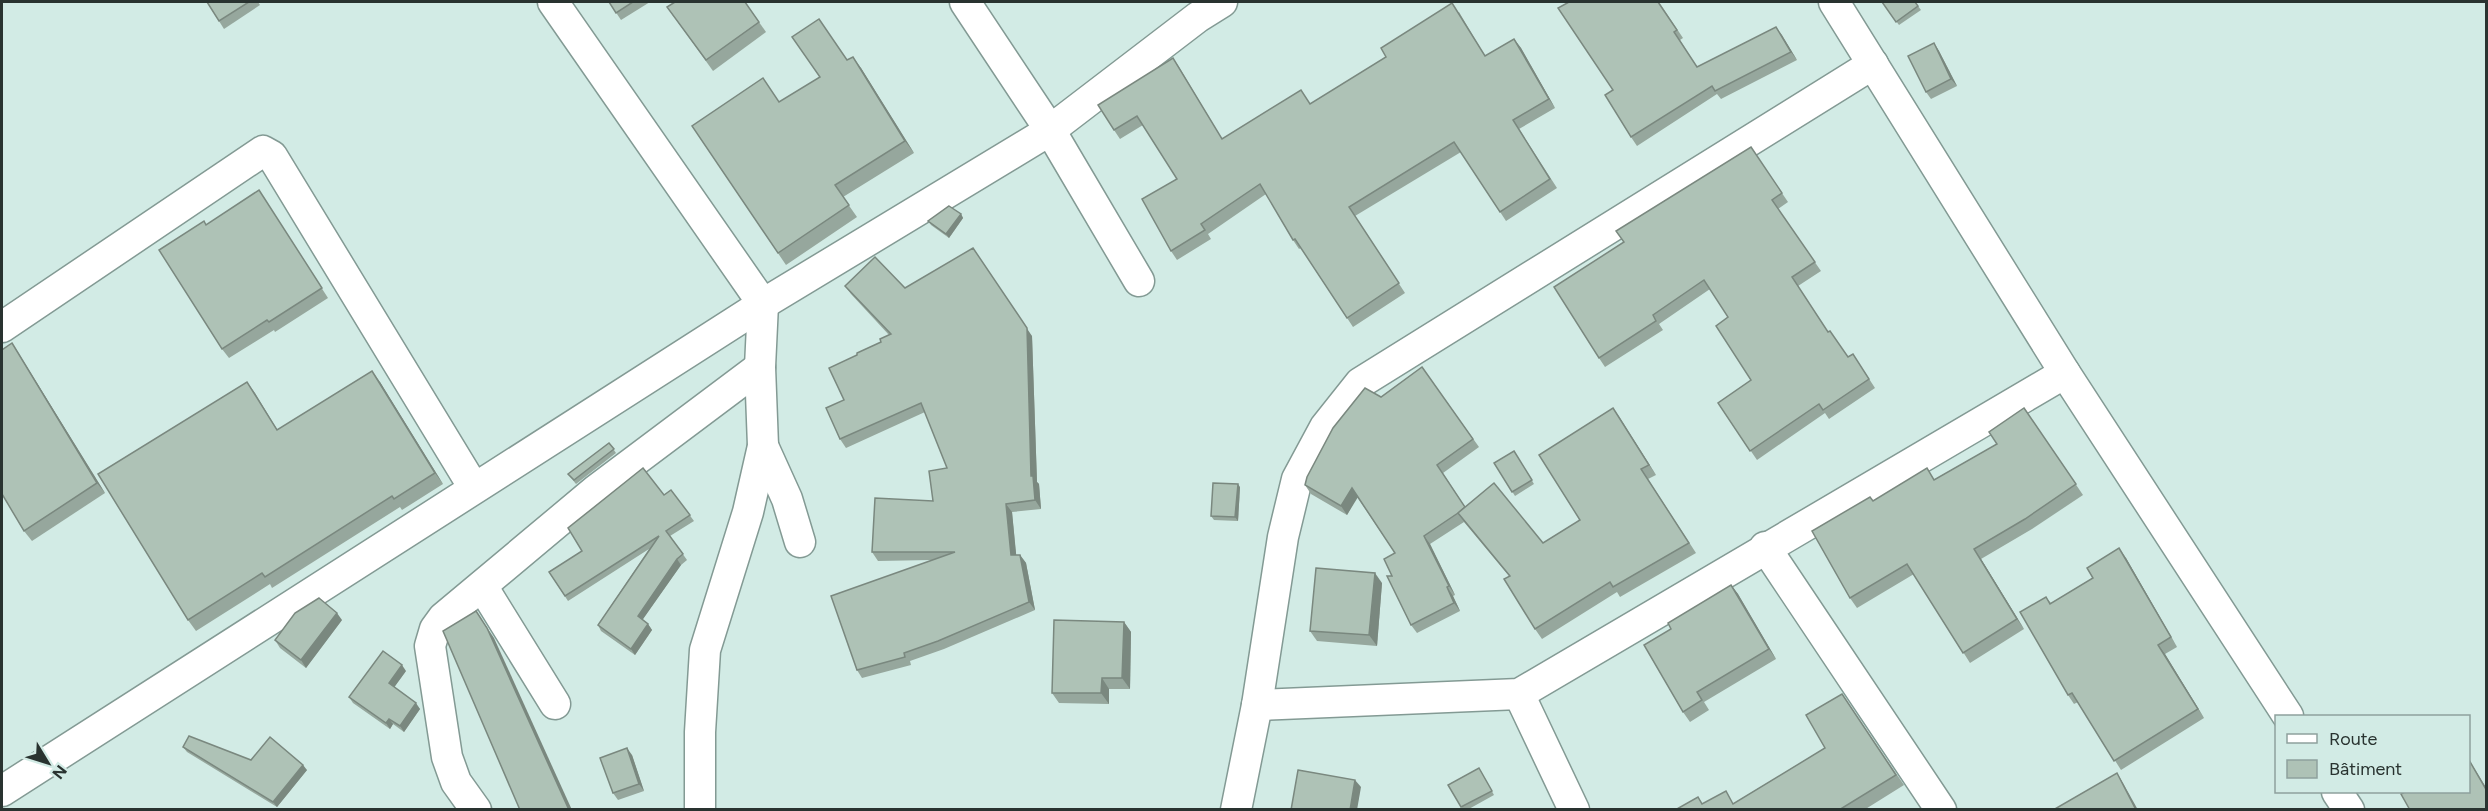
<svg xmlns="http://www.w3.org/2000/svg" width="2488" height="811" font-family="Figtree,sans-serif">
<rect width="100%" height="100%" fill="#d2ebe5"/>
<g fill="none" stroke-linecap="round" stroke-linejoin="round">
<defs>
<g id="minor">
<polyline points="553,2 763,304 760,367 763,446 748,512 705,650 700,732 700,810"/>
<polyline points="965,2 1050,130 1139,281"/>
<polyline points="1834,2 2065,373 2288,716"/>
<polyline points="2,327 263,151 272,156 474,488"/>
<polyline points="763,446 787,499 800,542"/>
<polyline points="1765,547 1941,810"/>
<polyline points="482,586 555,704"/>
<polyline points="1519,694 1574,810"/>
<polyline points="1257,705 1519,694 2065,373"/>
<polyline points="2,791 763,304 1049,131 1198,17 1222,2"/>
<polyline points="2337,792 2349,810"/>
<polyline points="476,810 456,782 447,757 430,646 435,629 443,618 596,490 760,367"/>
<polyline points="1236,810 1257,705 1283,537 1297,479 1325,427 1360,383 1873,64"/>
</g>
</defs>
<use href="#minor" stroke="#839a94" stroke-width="33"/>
<use href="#minor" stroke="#fff" stroke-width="30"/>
</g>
<g fill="#96a79d">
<polygon points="207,2 258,2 260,5 224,29"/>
<polygon points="609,2 650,2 621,20"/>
<polygon points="745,2 766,32 713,71 667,7"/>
<polygon points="1659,2 1683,38 1680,40 1697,67 1776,27 1797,60 1721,99 1717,94 1637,146 1631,137 1613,90"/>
<polygon points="1882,2 1918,6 1921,10 1899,25"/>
<polygon points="1459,12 1485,56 1514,39 1521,48 1555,108 1519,129 1557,188 1506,221 1461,152 1355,216 1405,293 1353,327 1301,248 1299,249 1293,240 1266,194 1208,234 1211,239 1177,260 1171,251 1177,179 1143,125 1120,139 1114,130 1173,58 1222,139 1310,104"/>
<polygon points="1934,43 1939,51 1957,86 1931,99 1926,92"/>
<polygon points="847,60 861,68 914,153 843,197 857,217 786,265 692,126 780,102"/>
<polygon points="1751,147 1788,202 1778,209 1821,271 1798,286 1828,332 1848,357 1853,354 1875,388 1829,419 1825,413 1757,460 1718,403 1751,380 1728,317 1710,289 1659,324 1663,330 1605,367 1599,358"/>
<polygon points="265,200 328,298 275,332 274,330 229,358 222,349 207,225"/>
<polygon points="961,214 963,218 949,238 931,225 928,221"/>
<polygon points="845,286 905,288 1032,336 1037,482 1039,484 1041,509 1012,512 1016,555 1020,555 1026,563 1035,610 944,649 910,661 911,665 862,678 857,670 931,560 878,561 872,552 933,501 947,468 925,412 846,448 840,439 844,400 857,355 881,342 889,335 851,294"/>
<polygon points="12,343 105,493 32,541 24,531"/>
<polygon points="1422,367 1479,447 1443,473 1465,507 1543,543 1580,520 1613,408 1656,475 1648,479 1696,553 1620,597 1617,592 1542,639 1535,629 1509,576 1464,522 1430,544 1455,595 1453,596 1460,611 1417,633 1411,625 1392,576 1395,553 1357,497 1347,515 1311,494 1305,485 1381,397"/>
<polygon points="247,382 277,430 380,382 443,484 402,510 400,507 272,588 270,584 196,631 188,620"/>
<polygon points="2024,408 2083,495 2032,529 1981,559 2024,629 1970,663 1914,574 1857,608 1850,598 1873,501 1935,479 1997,444"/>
<polygon points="609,443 616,453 576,484 568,474"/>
<polygon points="1514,451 1534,484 1515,496 1494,463"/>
<polygon points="1240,487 1238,521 1214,520 1211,516"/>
<polygon points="671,490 694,521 670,536 687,560 681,565 642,620 648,624 652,630 635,655 601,631 598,625 649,549 568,601 549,572 582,551"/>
<polygon points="2126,558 2177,647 2165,654 2204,718 2121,770 2078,702 2074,704 2068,695 2046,597 2051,603"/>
<polygon points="1382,583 1377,646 1317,641 1310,631"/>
<polygon points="1731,585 1738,594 1776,659 1704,702 1709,710 1690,722 1683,712 1671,629"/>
<polygon points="342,620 306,668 280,648 275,640"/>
<polygon points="1124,622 1131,632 1130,689 1109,689 1109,704 1059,703 1052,693"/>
<polygon points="406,671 394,687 420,709 404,732 393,724 390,729 353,703 349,697"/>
<polygon points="1842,694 1904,785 1864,810 1675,810 1698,797 1703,804 1734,803 1825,748"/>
<polygon points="183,747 251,760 307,770 277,807 187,752"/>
<polygon points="632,755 644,791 618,800 613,793"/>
<polygon points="1479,768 1494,795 1467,810 1463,810 1448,785"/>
</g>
<g fill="#7a887f">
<polygon points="1776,27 1782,35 1797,60 1791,52"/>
<polygon points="1514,39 1521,48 1555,108 1549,99"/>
<polygon points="1934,43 1939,51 1957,86 1951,79"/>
<polygon points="853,57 861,68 914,153 905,141"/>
<polygon points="1173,58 1179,67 1228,149 1222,139"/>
<polygon points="961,214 963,218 949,238 946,234"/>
<polygon points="973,248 1032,336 1037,482 1039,484 1041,509 1035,500 1031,476"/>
<polygon points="12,343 19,354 105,493 97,483"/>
<polygon points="372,371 380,382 443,484 435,473"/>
<polygon points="247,382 255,393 284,441 277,430"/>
<polygon points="1613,408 1620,418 1656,475 1649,465"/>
<polygon points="1238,484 1240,487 1238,521 1235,517"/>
<polygon points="1352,488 1358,497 1347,515 1341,506"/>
<polygon points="1006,504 1012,512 1017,563 1011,555"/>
<polygon points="1424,536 1430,544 1455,595 1449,586"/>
<polygon points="2119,548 2126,558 2177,647 2171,637"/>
<polygon points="1974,549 1981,559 2024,629 2017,619"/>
<polygon points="1020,555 1026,563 1035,610 1029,602"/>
<polygon points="677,559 681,565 641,622 638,616"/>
<polygon points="1375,573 1382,583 1377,646 1369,635"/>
<polygon points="1731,585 1738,594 1776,659 1769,649"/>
<polygon points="1447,587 1453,596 1460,611 1454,603"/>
<polygon points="476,611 494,638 572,810 569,810"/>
<polygon points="337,613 342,620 306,668 301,660"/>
<polygon points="1124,622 1131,632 1130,689 1122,678"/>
<polygon points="648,624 652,630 635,655 631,649"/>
<polygon points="2158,645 2165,654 2204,718 2198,709"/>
<polygon points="402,665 406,671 393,689 389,683"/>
<polygon points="1102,678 1109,689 1109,704 1101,693"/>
<polygon points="416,703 420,709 404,732 400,726"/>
<polygon points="389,719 393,724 390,729 386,723"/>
<polygon points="627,748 632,755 644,791 639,784"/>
<polygon points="2469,760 2487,789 2487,791"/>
<polygon points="303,765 307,770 277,807 273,802"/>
<polygon points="2117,773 2123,783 2138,810 2136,810"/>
<polygon points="1355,780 1361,787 1357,810 1350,810"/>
</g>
<g fill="#aec2b6" stroke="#7a887f" stroke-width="1.5">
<polygon points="207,2 249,2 219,21"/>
<polygon points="609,2 633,2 616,13"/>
<polygon points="675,2 745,2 759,22 706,60 667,7"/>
<polygon points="1569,2 1658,2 1677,30 1674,32 1697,67 1776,27 1791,52 1715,91 1712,86 1631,137 1605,95 1613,90 1558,8"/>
<polygon points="1882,2 1915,2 1918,6 1896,22"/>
<polygon points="1452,3 1485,56 1514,39 1549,99 1513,120 1550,179 1500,212 1454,142 1349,207 1399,283 1347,318 1295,239 1293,240 1260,184 1201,224 1205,230 1171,251 1142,199 1177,179 1137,116 1114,130 1098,105 1173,58 1222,139 1301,90 1310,104 1386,57 1381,48"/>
<polygon points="819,19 847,60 853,57 905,141 835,185 849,205 778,253 692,126 763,78 779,102 820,77 792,37"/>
<polygon points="1934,43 1951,79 1926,92 1908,56"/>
<polygon points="1751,147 1782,193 1772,200 1815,262 1792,277 1828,332 1830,331 1848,357 1853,354 1869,379 1823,410 1819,404 1750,451 1718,403 1751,380 1716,326 1728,317 1704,280 1653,315 1656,321 1599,358 1554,287 1624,242 1616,231"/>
<polygon points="259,190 322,288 269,322 267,320 222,349 159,250 204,221 206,225"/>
<polygon points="949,206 961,214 946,234 928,221"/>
<polygon points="973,248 1027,328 1031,476 1033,476 1035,500 1006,504 1011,555 1020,555 1029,602 938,641 904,653 905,657 857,670 831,596 955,552 872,552 875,498 933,501 929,471 947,468 921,403 840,439 826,408 844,400 829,368 857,355 857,353 881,342 880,339 891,334 845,286 875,257 905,288"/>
<polygon points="12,343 97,483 24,531 2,494 2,350"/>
<polygon points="1422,367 1473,439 1437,465 1465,507 1458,513 1424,536 1449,586 1447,587 1454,603 1411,625 1387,576 1392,576 1384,559 1395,553 1352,488 1341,506 1305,485 1307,477 1333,428 1365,388 1381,397"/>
<polygon points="372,371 435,473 394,499 392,496 265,577 262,573 188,620 98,474 247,382 277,430"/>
<polygon points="1613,408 1649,465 1641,469 1689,543 1613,587 1610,582 1535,629 1504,579 1510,576 1458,513 1494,483 1543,543 1580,520 1539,455"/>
<polygon points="2024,408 2076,484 2025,519 1974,549 2017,619 1963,653 1907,564 1850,598 1812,531 1870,497 1873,501 1927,468 1934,480 1997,444 1989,432"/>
<polygon points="609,443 614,449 574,480 568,474"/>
<polygon points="1514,451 1532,480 1512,492 1494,463"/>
<polygon points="643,468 664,495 671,490 690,515 666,531 683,554 677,559 638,616 648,624 631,649 598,625 659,536 565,596 549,572 582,551 568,528"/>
<polygon points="1213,483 1238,484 1235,517 1211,516"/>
<polygon points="2119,548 2171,637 2158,645 2198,709 2114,761 2072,693 2068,695 2020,612 2046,597 2050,604 2093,578 2087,568"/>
<polygon points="1316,568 1375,573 1369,635 1310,631"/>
<polygon points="1731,585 1769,649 1697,692 1702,700 1683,712 1644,645 1671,629 1668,623"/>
<polygon points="319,598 337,613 301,660 275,640 295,613"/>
<polygon points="476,611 487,628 569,810 520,810 443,631"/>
<polygon points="1054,620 1124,622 1122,678 1102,678 1101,693 1052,693"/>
<polygon points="383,651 402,665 389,683 416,703 400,726 389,719 386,723 349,697"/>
<polygon points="1842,694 1896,775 1839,810 1675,810 1698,797 1702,804 1726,791 1733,804 1825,748 1806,715"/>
<polygon points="189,736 251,760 270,737 303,765 273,802 183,747"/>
<polygon points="627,748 639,784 613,793 600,758"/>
<polygon points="2469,760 2487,791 2487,810 2410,810 2401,794 2405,792 2469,792"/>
<polygon points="1479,768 1492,791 1461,807 1448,785"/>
<polygon points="1298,770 1355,780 1350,810 1291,810"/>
<polygon points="2117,773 2136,810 2053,810"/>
</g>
<rect width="2488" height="811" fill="none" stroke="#293330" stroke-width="6"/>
<rect x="2275" y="715" width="195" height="78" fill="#d2ebe5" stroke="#8ea19d" stroke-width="1.5"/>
<rect x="2287" y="734" width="30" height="9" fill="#ffffff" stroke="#8ea19d" stroke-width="1.5"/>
<text x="2329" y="745" font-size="18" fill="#293330">Route</text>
<rect x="2287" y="760" width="30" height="18" fill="#aec2b6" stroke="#8ea19d" stroke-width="1.5"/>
<text x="2329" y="775" font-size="18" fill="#293330">Bâtiment</text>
<g transform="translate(48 763) rotate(128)" stroke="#d2ebe5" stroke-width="4.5" paint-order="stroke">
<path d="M0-4.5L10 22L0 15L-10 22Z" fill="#293330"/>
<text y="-9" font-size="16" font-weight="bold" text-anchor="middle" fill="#293330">N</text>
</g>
</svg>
